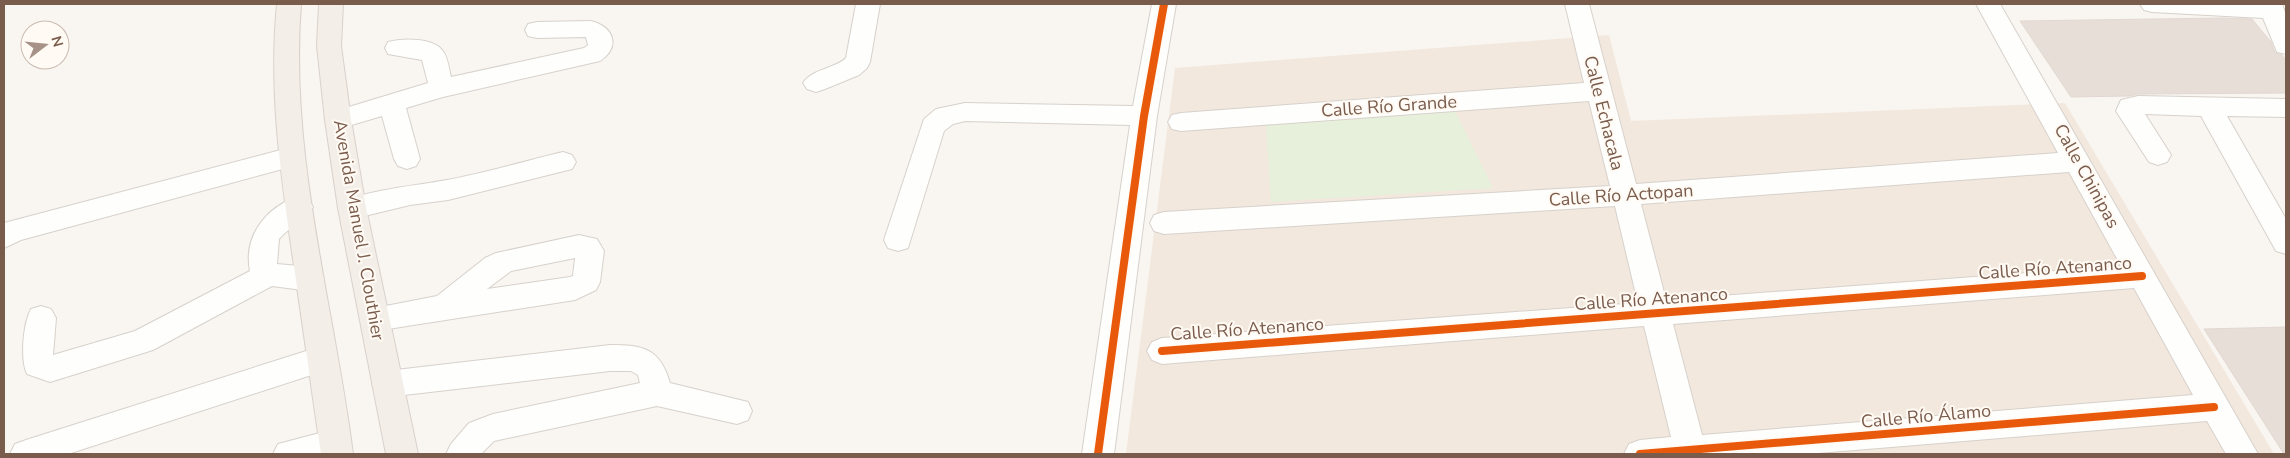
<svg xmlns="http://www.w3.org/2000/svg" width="2290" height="458" font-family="'Nunito Sans',sans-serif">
<rect width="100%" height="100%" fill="#f9f5f0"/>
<polygon fill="#f2e8de" points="1609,35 1631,121 2065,103 2274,454 1126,454 1175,68"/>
<polygon fill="#e7f0db" points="1455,111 1493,188 1271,202 1266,125"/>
<g fill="#e6ded7" stroke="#e2d8d2">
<polygon points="2222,18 2252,19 2271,42 2275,53 2282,55 2286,60 2286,93 2138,94 2129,96 2071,97 2020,21"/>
<polygon points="2286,327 2286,454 2284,454 2204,329"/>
</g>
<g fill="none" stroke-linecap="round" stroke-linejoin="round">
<defs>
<g id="minor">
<path d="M856,4H880L870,62L867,68L859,75L825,89L816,92L807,89L803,83C812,69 834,69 846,58Z"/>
<polygon points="1152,4 1176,4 1157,116 1114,454 1082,454 1130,125 965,121 953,124 944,131 908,248 898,251 888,248 884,240 924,119 936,109 965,103 1133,106"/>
<path d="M1565,4H1589L1636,184L2058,153L1976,4H2000L2258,454H2226L2207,421L1806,454H1624L1629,444L1640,440L1671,437L1644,326L1162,364L1152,360L1147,351L1152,342L1162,338L1638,303L1615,206L1164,234L1154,231L1150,223L1154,215L1164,212L1610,186L1589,101L1181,131L1172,129L1168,122L1172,115L1181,113L1584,83ZM2069,172L2121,266L1666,300L1641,204ZM2134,288L2193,395L1702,435L1673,324Z"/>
<polygon points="2140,4 2282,4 2286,15 2286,54 2277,52 2263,18 2152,12 2144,10"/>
<path d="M591,21C614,27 621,47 600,61L443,97L406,108L420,159L416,166L407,169L398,166L394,159L382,116L338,129L329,127L325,120L329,113L428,83L422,60L388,54L385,48L388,42C402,38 433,38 442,50C448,57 449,69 451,77L584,48L588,45L586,37L537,38L528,36L525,30L528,24L537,22Z"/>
<polygon points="2138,96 2286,99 2286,117 2227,116 2286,219 2286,254 2276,251 2201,116 2145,114 2171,155 2167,162 2158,165 2149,162 2116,111 2121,100"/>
<polygon points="292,147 301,150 305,157 301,164 21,240 4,248 4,223"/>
<path d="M563,152L572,155L576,162L572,169L448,200L410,205L352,219L342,215L338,208L342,201C377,189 412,186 447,180C486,173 525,161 563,152Z"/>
<path d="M299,196L309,200L313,207C305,221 289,227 279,239L277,264L310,267L320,271L324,279L320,287L310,291L272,286L153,350L50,382L27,374C20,359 23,324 31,309L41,306L51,309L56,318L53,355L135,331L250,271C243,236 266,207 299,196Z"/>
<path d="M579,235L597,239L604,251L600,282L596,290L575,300L375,331L365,328L360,319L365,310L437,296L485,258L496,253ZM575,258L573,276L570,277L487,289L511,271Z"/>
<path d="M610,345C643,345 660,348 670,383L748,402L752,411L748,420L737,424L657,406L494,441L481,454H446L451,444L469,423L493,414L640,383L638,375L631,371H610L387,397L376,393L372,384L376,375L387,371Z"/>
<polygon points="322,346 333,350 337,359 333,368 68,454 10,454 15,444 26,440"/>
<polygon points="335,429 346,433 351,443 346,453 273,454 278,444"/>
</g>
<g id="major">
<path d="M277,4H301C289,156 334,305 353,454H321C312,394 304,333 295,273C282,183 268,95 277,4Z"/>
<polygon points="319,4 343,4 341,46 351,120 366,208 418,454 386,454 338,208 325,120 317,46"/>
</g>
</defs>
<use href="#minor" stroke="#d7d1cb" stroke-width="2"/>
<use href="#major" stroke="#dad1cc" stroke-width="2"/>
<use href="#minor" fill="#fefefd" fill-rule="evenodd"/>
<use href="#major" fill="#f3eee8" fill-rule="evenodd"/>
<defs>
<g id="cycleway">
<polyline points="1162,351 2142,276"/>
<polyline points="1098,454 1144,116 1164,4"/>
<polyline points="1640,454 2214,407"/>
</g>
</defs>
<use href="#cycleway" stroke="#fffaf3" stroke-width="11"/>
<use href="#cycleway" stroke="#e8590c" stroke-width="8"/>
</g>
<g text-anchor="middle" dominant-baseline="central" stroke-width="4" stroke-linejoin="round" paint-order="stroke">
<g font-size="18" fill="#7a5c4d" stroke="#fffaf3">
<text transform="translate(1389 106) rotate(-4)">Calle Río Grande</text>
<text transform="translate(1604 113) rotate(76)">Calle Echacala</text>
<text transform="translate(2087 176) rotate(61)">Calle Chinipas</text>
<text transform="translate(1621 195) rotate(-4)">Calle Río Actopan</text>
<text transform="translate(359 230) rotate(80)">Avenida Manuel J. Clouthier</text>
<text transform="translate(2055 268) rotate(-4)">Calle Río Atenanco</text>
<text transform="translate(1651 299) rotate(-4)">Calle Río Atenanco</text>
<text transform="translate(1247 329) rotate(-4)">Calle Río Atenanco</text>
<text transform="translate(1926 416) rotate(-5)">Calle Río Álamo</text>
</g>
</g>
<rect width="2290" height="458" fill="none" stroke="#7a5c4d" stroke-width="10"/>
<g transform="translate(45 45) rotate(74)"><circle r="24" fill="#fffaf3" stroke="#cabbb1"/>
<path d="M0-4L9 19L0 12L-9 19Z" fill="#a69286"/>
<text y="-8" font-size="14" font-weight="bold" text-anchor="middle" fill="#7a5c4d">N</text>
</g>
</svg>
